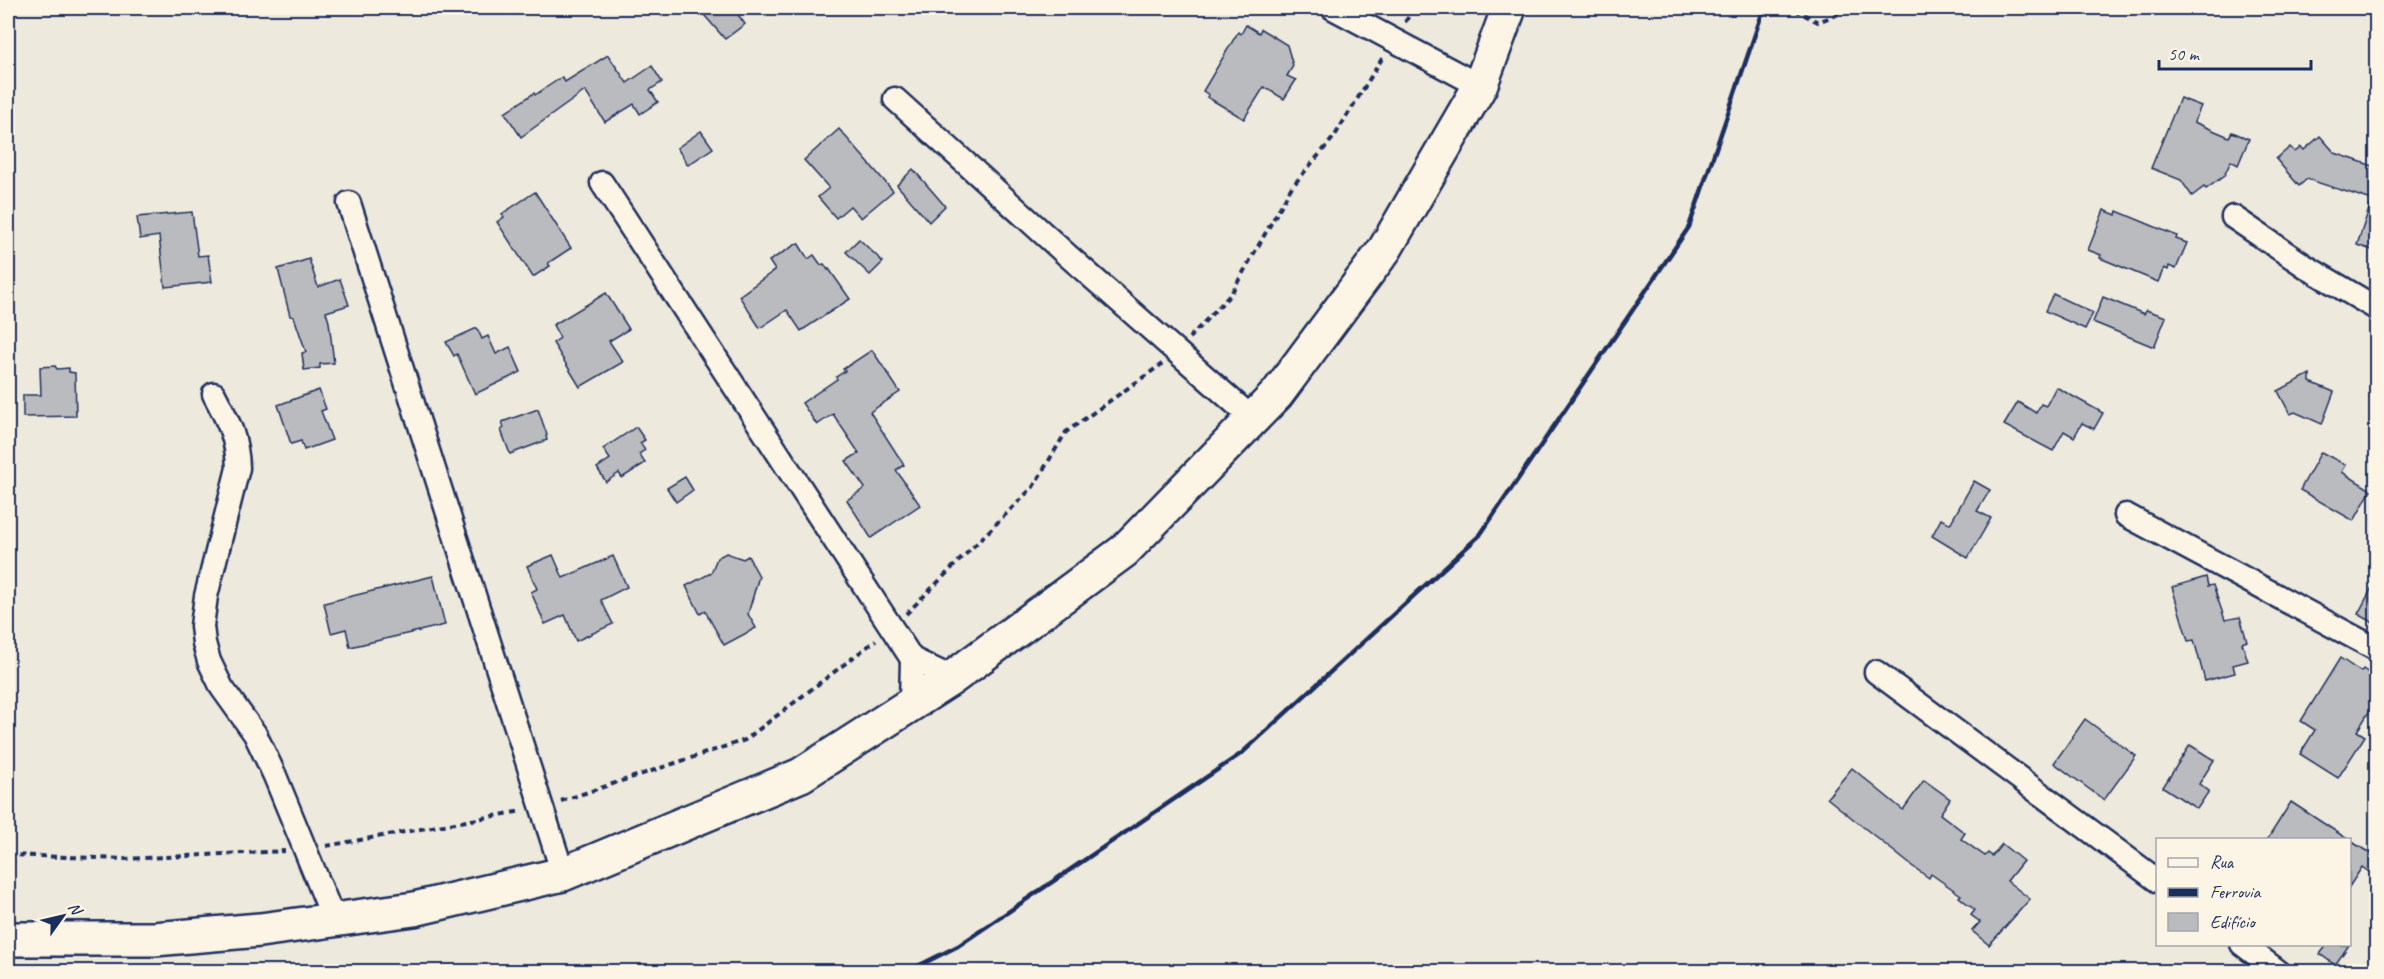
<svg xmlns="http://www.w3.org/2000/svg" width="2384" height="979" font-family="Caveat,sans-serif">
<rect width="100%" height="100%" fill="#eee9dd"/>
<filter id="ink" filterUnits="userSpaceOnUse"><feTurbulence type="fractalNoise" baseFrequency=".0167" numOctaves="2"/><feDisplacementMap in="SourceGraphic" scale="12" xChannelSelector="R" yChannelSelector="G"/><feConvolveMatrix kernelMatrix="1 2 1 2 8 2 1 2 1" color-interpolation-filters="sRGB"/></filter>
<g filter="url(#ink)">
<g fill="#babbbe" stroke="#1b2f5e" stroke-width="1.5">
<polygon points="698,8 733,8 745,24 725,39"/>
<polygon points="1246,25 1259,33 1261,29 1287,45 1293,66 1287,76 1296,80 1284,99 1264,87 1244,119 1207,97 1209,95 1203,91 1238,32 1241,34"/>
<polygon points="608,55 627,83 652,66 662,82 650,90 658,102 640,114 634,104 605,122 585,91 521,137 505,113 534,93 535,95 562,77 565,82"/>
<polygon points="2180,98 2201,106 2194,122 2229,137 2232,132 2249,139 2238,165 2231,161 2224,176 2206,189 2204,187 2192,196 2181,180 2151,168"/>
<polygon points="839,129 893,191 861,218 850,206 836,218 818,197 829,188 804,160"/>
<polygon points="701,131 713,148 688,165 677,148"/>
<polygon points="2320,136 2335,153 2376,167 2376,238 2372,250 2357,245 2372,200 2307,179 2299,186 2276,159 2290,147 2295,152 2301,147 2304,150"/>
<polygon points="913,169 945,206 929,222 897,185"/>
<polygon points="535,192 571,248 548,263 550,266 533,277 497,222 504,217 502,214"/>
<polygon points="2104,210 2116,215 2117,211 2177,236 2176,239 2187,243 2176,269 2169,266 2168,270 2164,268 2158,282 2100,258 2101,255 2088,250"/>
<polygon points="192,212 198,256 208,255 212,282 165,287 159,236 140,239 137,217"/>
<polygon points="859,239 883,262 870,275 846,252"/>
<polygon points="798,243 808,259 814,255 821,265 824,264 828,270 829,269 850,299 801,331 787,310 760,328 739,296 775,270 769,261"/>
<polygon points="309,259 318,287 340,279 349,305 326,312 329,322 334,363 320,364 320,368 304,370 302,353 306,352 294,317 290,316 278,269"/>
<polygon points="606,293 629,329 609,341 623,362 580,387 553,343 560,338 553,325"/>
<polygon points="2053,294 2093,313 2085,329 2045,311"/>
<polygon points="2103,297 2144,314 2146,310 2166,317 2154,347 2093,322"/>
<polygon points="477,328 482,339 488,336 496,354 510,347 521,372 475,394 457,354 454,356 446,342"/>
<polygon points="872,350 900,392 870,412 904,465 896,470 920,505 871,538 847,500 865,488 846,461 859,453 833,414 817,425 802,403 837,379 836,377 845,371 843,369"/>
<polygon points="55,366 57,369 69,368 69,372 75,373 76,416 23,417 23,395 41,395 40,367"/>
<polygon points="2310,374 2310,382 2334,392 2322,424 2295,412 2290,414 2278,391"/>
<polygon points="2056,387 2103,413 2094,429 2082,423 2074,437 2064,431 2053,451 2004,425 2018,402 2036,413 2041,404 2046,406"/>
<polygon points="319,390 326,409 321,411 332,440 304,450 301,441 291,444 278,405"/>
<polygon points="538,409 547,435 546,436 547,440 510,454 501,430 504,428 502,422"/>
<polygon points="636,427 645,440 640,443 645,450 639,454 645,463 622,478 619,473 606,482 597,468 610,459 603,449"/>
<polygon points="2321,452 2346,465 2342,472 2371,490 2354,521 2300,490"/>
<polygon points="685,477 693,490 676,502 667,488"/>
<polygon points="1974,481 1990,490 1977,511 1991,518 1968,558 1932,536 1941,519 1950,524"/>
<polygon points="726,553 743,559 748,556 759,576 748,614 756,628 724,645 705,611 700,614 686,586 711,573 717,558"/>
<polygon points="553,555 563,578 613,556 627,587 601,600 613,624 576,641 565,615 545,624 531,592 537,589 527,566"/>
<polygon points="433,576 445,625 350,647 346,629 331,633 324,603"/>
<polygon points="2206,577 2208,586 2213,585 2225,620 2240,617 2247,641 2242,643 2248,661 2233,665 2235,673 2205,681 2194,640 2188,641 2172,587"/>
<polygon points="2376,580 2376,624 2358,614"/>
<polygon points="2340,658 2361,672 2363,669 2376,678 2376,701 2357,731 2365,736 2338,778 2300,754 2315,730 2301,721"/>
<polygon points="2085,719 2136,756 2104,800 2054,763"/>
<polygon points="2190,745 2214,760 2199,784 2209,791 2197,809 2163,787"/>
<polygon points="1852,768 1903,810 1924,780 1950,799 1940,814 1965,833 1961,839 1985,856 1988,853 1992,856 2002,844 2023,861 2007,881 2030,899 1989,945 1972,931 1980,922 1971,915 1975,910 1959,897 1961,895 1931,874 1929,878 1912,866 1827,798"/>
<polygon points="2291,802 2349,840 2267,840"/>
<polygon points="2349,840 2376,857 2376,877 2362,867 2349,887"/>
<polygon points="2327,945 2349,945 2335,965 2320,954"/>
</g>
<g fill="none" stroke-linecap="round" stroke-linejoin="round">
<defs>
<g id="street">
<polyline points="1333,8 1480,86"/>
<polyline points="895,99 1067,255 1253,419"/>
<polyline points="602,183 912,659 952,678"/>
<polyline points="349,203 563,874"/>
<polyline points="2233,217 2308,268 2376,308"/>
<path d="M214,394C228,421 237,437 238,468L206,596L202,626L204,643L209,661L222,688L255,734L275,776L334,920"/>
<polyline points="2126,515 2376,649"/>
<polyline points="1876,672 2158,881"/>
<polyline points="911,704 912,659"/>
<polyline points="2242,944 2279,972"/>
</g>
<polyline id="secondary" points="8,939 154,939 260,930 414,909 563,874 801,775 952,678 1124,551 1277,394 1385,249 1480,86 1509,8"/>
</defs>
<use href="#street" stroke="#1b2f5e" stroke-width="27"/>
<use href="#secondary" stroke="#1b2f5e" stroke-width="38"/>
<g stroke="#1b2f5e" stroke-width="4" stroke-dasharray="6 4.5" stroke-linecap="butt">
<polyline points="1796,8 1799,12 1818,22 1854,8"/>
<polyline points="1405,22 1415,8"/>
<polyline points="1189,338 1231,294 1291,188 1334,137 1383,57"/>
<polyline points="906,614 1033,487 1066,432 1162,364"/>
<polyline points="561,801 745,740 876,640"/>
<polyline points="326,846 522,811"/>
<polyline points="8,855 125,859 285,851"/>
</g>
<use href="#street" stroke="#fcf5e5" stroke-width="22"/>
<use href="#secondary" stroke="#fcf5e5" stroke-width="33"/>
<polyline stroke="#1b2f5e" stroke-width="4.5" points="906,972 958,946 1242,753 1480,535 1689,227 1764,8"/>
</g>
</g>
<rect width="2384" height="979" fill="none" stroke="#fcf5e5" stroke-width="30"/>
<rect x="15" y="15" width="2354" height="949" fill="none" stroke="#1b2f5e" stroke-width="2" filter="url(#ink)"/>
<rect x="2156" y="838" width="195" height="108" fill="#fcf5e5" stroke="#a2a6af" stroke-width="1.5"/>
<rect x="2168" y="858" width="30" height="9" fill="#fcf5e5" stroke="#a2a6af" stroke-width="1.5"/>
<text x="2210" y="868" font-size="18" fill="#1b2f5e">Rua</text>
<rect x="2168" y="888" width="30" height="9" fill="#1b2f5e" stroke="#a2a6af" stroke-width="1.5"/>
<text x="2210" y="898" font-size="18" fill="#1b2f5e">Ferrovia</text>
<rect x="2168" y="913" width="30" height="18" fill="#babbbe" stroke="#a2a6af" stroke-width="1.5"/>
<text x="2210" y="928" font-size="18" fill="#1b2f5e">Edifício</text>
<g transform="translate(63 916) rotate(56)" stroke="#fcf5e5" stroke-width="4.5" paint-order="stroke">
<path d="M0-4.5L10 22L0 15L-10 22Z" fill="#1b2f5e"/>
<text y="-9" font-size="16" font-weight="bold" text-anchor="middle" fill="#1b2f5e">N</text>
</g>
<path d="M2159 60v9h152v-9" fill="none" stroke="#1b2f5e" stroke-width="3"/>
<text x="2168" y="60" font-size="18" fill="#1b2f5e" stroke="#fcf5e5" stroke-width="4.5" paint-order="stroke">50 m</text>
</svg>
